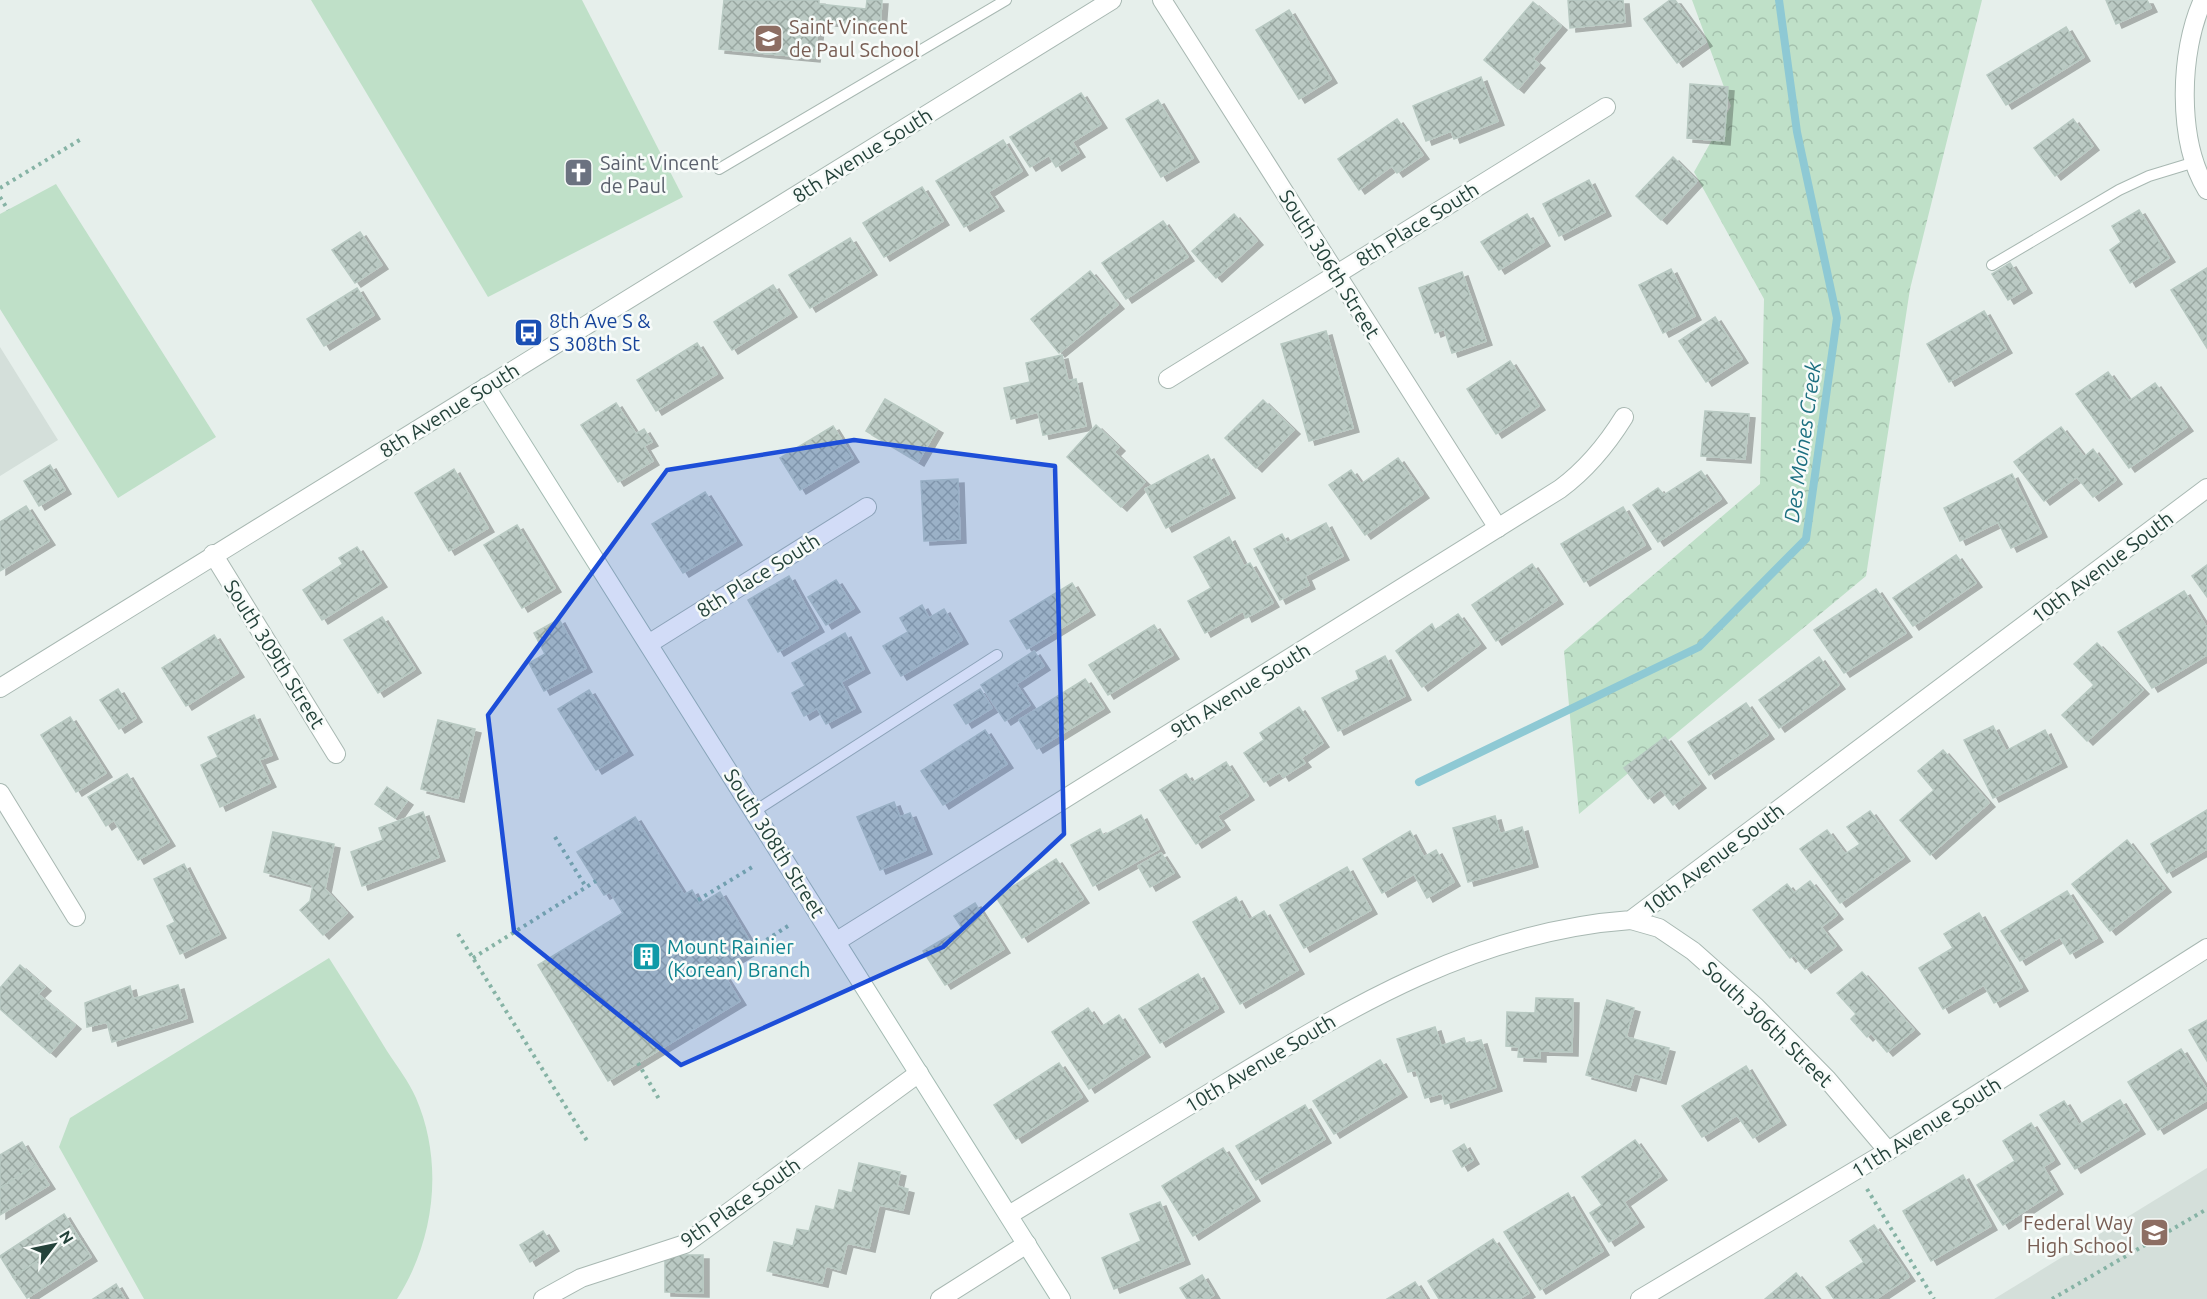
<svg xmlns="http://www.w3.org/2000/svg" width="2207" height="1299" font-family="Ubuntu,sans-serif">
<defs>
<pattern id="forest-crowns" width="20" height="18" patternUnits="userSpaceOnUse" patternTransform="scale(1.5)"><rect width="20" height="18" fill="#bfe0c8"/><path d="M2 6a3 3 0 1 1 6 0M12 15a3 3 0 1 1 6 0" fill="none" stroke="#a4c1ad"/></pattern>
<pattern id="building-cross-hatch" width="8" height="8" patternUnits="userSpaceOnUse" patternTransform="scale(1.5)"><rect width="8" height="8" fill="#bbcac4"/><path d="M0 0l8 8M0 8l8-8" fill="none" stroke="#98a6a0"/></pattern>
<filter id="shadow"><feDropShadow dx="6" dy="4" stdDeviation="0" flood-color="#0004"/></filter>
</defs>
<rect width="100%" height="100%" fill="#e6efeb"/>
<g fill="#d4dfda">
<polygon points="0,347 58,440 0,476"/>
<polygon points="2207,1168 2207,1299 1994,1299"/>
</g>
<polygon fill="url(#forest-crowns)" points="1692,0 1982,0 1910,289 1866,576 1579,814 1564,651 1760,484 1764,299 1694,172 1731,106"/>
<g fill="#bfe0c8">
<polygon points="311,0 582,0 683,197 488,297"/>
<polygon points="56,184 216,437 118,498 0,309 0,214"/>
<path d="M329,958C349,989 368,1020 387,1051C397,1066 409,1082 416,1098C444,1163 435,1240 397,1299H144L59,1147L70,1118Z"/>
</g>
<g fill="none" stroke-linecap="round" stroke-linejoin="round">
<polyline stroke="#8ec9d4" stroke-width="8" points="1419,782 1699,647 1806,539 1837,318 1797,132 1779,0"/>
</g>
<g fill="url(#building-cross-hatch)" stroke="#b8c9c2" stroke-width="1.5" filter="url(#shadow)">
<polygon points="724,0 819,0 819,4 866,9 867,0 882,0 880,27 819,21 814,58 719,49"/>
<polygon points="1568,0 1623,0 1625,22 1570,28"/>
<polygon points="1670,0 1675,0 1706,42 1677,63 1644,19"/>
<polygon points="2106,0 2147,0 2151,8 2116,24"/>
<polygon points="1533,2 1561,26 1533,59 1539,64 1518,89 1484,60"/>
<polygon points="1289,10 1331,79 1299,99 1256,30"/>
<polygon points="2066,27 2084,57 2006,105 1987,75"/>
<polygon points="1481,77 1498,121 1454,139 1451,131 1426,141 1413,106"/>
<polygon points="1690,84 1728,87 1724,141 1687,138"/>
<polygon points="1081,93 1101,124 1072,142 1079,153 1056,167 1049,155 1030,167 1010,137"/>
<polygon points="1158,100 1193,158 1161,177 1126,119"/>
<polygon points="1397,119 1423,155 1397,173 1392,166 1359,190 1338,159"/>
<polygon points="2073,119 2093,146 2055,176 2034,148"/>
<polygon points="1003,140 1022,171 988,192 998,207 964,227 936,181"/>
<polygon points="1673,157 1697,181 1661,220 1636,196"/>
<polygon points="1589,180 1605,212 1559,236 1543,204"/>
<polygon points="922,187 943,221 884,257 863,223"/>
<polygon points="2139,210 2169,258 2130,283 2110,250 2121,242 2112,226"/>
<polygon points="1234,214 1257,241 1216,278 1192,251"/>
<polygon points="1527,214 1544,242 1499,270 1481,242"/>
<polygon points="1163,221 1188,257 1126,299 1102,263"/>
<polygon points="360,232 382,265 355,283 332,250"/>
<polygon points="850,238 871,271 810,308 789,275"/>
<polygon points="2010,263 2026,289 2008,300 1992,274"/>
<polygon points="2207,268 2207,348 2171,290"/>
<polygon points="1671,269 1695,316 1663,333 1639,285"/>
<polygon points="1090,271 1118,305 1059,353 1031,319"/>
<polygon points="1462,272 1486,341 1452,353 1444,329 1435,333 1419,288"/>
<polygon points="773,285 791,313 732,350 714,322"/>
<polygon points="357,288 374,315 324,346 307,319"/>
<polygon points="1984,311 2006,349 1949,382 1927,344"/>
<polygon points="1715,317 1742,359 1706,382 1679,341"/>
<polygon points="1326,331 1353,428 1309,441 1281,344"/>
<polygon points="697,343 717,374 656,411 637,380"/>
<polygon points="1062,355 1068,381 1076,379 1086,426 1043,435 1038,412 1011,419 1004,388 1030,382 1026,363"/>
<polygon points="1510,361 1539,406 1496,434 1467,389"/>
<polygon points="2108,372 2129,401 2155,383 2187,427 2129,468 2076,394"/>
<polygon points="885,399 937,429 918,462 866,431"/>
<polygon points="1263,400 1294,430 1256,468 1225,438"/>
<polygon points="616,403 636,434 644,429 652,442 644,446 653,461 618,482 581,425"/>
<polygon points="1705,411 1749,414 1745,459 1701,456"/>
<polygon points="1096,425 1119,447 1114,452 1145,482 1121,507 1067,457"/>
<polygon points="833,426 853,458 800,490 780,458"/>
<polygon points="2061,427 2084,457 2093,449 2116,480 2093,497 2077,477 2044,501 2014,462"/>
<polygon points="1208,455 1229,494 1166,528 1145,489"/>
<polygon points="1398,458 1423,494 1365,535 1329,485 1351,470 1361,484"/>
<polygon points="50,465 65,490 39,506 24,481"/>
<polygon points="454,469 488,528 449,551 415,493"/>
<polygon points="1701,471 1721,499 1658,542 1633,505 1658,488 1664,495"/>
<polygon points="2012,474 2041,533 2011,548 1998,522 1960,541 1944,508"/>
<polygon points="958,479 960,539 924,541 921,481"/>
<polygon points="705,492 736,541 683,573 652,524"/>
<polygon points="26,506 49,541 0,571 0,522"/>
<polygon points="1623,507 1645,545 1584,582 1561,544"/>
<polygon points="1326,523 1343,556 1305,576 1309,585 1280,600 1254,549 1282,534 1287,543"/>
<polygon points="517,525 555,588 522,608 484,545"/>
<polygon points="1229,537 1244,566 1250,563 1273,603 1246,618 1243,611 1205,633 1188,601 1211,588 1194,557"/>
<polygon points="357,547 381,583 322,620 303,590 343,564 339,558"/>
<polygon points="1956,555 1976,583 1913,626 1893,598"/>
<polygon points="1532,564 1557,600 1496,641 1472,605"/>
<polygon points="2207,565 2207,597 2192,576"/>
<polygon points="789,576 818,628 778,652 748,600"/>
<polygon points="836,580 854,608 826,625 808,597"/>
<polygon points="1072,583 1089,611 1027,649 1010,621"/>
<polygon points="1876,589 1906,633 1844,673 1814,630"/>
<polygon points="2184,591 2207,628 2207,655 2152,688 2118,632"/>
<polygon points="922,605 929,618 944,609 962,640 901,676 883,646 908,632 900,618"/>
<polygon points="1458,614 1480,644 1422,687 1396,651 1432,624 1435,630"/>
<polygon points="382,617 415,669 378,693 344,640"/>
<polygon points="559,619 586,668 544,691 529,663 545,654 534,633"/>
<polygon points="1154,625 1173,655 1108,695 1089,665"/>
<polygon points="845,633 864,669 841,682 855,708 826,724 817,708 804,716 792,693 805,686 792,663"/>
<polygon points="214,635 238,673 186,706 162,668"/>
<polygon points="2097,643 2143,690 2087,741 2062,715 2094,685 2074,664"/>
<polygon points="1034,651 1044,666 1016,684 1030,705 1005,721 981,685"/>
<polygon points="1385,656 1405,696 1338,731 1322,698 1359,679 1356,671"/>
<polygon points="1819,657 1839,685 1779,728 1759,700"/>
<polygon points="1085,679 1104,708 1037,749 1019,720"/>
<polygon points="118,689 136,718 119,729 100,700"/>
<polygon points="980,689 992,708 966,724 954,705"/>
<polygon points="589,690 627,751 596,770 558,709"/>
<polygon points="1746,703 1768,735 1709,775 1688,742"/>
<polygon points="1299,707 1323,743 1301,758 1305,763 1283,777 1280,772 1264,782 1244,753 1264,740 1260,733"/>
<polygon points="254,715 272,755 259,760 270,783 220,807 201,765 218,757 208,737"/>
<polygon points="70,717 106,773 76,792 41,735"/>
<polygon points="438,720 475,729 458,798 421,789"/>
<polygon points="1993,726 2006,751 2045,730 2061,763 1993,798 1964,740"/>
<polygon points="985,730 1007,764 943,805 921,771"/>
<polygon points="1665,737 1700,784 1673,805 1661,789 1648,799 1624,768"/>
<polygon points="1943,750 1989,803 1930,855 1900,820 1934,790 1918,771"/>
<polygon points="1226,762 1248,796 1217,816 1224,826 1196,844 1160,790 1186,774 1192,783"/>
<polygon points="127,774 169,842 138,860 114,820 106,826 88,797"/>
<polygon points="387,787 407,801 395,818 375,804"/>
<polygon points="894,802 900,817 910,813 926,850 880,870 857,817"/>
<polygon points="2207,810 2207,849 2167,873 2151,844"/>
<polygon points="1870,811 1904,857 1840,903 1800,849 1827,830 1845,854 1860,844 1847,827"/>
<polygon points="423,812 439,857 362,886 351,852 383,840 379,828"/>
<polygon points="1141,815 1159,849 1093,886 1071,845 1100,829 1103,836"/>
<polygon points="1495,816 1500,834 1522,827 1532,863 1468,882 1453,828"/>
<polygon points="635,817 684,895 692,890 700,904 720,892 754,948 720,969 740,1001 608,1081 538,965 623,913 610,892 604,895 577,852"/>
<polygon points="1410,831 1424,857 1436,850 1454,882 1427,898 1414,874 1382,893 1363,859"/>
<polygon points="273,832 334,844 325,889 347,913 323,935 300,910 310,901 313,885 264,872"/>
<polygon points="2127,840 2165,888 2110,931 2072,884"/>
<polygon points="1161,853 1174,873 1150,887 1138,866"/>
<polygon points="1056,859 1083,899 1022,938 996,897"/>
<polygon points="184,864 220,934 180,954 167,926 175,922 154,879"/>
<polygon points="1347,867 1371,910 1304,948 1280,905"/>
<polygon points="1810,881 1837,915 1821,927 1836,946 1805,969 1794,955 1790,958 1753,910 1787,884 1794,893"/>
<polygon points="2067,891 2097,938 2070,954 2060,937 2020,961 2001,931"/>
<polygon points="1236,897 1249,920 1264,911 1298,970 1240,1004 1193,922"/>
<polygon points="975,903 1004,949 945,985 923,951 962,928 954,916"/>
<polygon points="1979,913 2022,987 1994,1003 1984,985 1943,1009 1919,968 1953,948 1944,934"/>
<polygon points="20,965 45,987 38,994 75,1025 50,1053 0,1009 0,988"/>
<polygon points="1862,972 1914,1030 1887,1052 1871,1033 1867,1037 1851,1019 1856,1014 1837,993"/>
<polygon points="1198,974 1218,1008 1160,1043 1139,1009"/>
<polygon points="178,985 187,1018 112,1042 107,1022 87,1027 85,1003 130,986 133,999"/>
<polygon points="1536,998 1573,999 1572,1052 1540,1051 1540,1058 1518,1057 1519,1047 1506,1046 1507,1012 1535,1013"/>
<polygon points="1607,1000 1634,1008 1626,1037 1669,1048 1660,1080 1634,1073 1630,1087 1586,1075"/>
<polygon points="1088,1008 1101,1027 1119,1015 1144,1053 1089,1089 1052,1032"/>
<polygon points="2207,1020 2207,1061 2189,1030"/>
<polygon points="1435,1027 1441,1046 1464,1038 1466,1044 1481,1040 1496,1087 1445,1104 1442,1093 1425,1098 1416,1070 1408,1072 1397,1039"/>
<polygon points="2181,1049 2207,1090 2207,1100 2158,1130 2128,1082"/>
<polygon points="1380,1060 1401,1093 1334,1134 1313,1101"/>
<polygon points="1059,1063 1082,1097 1016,1139 994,1105"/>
<polygon points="1746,1066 1780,1121 1753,1138 1737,1115 1702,1137 1682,1106"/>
<polygon points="2120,1100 2139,1130 2075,1169 2040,1115 2064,1101 2079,1125"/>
<polygon points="1305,1105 1325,1139 1256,1180 1236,1146"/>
<polygon points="2031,1123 2054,1160 2043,1167 2057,1190 2003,1225 1977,1185 2015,1161 2003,1141"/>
<polygon points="1635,1140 1661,1176 1624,1202 1638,1223 1609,1242 1590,1213 1602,1205 1582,1177"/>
<polygon points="22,1142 36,1165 0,1188 0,1155"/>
<polygon points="1464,1144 1473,1160 1462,1167 1453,1151"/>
<polygon points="1223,1148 1254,1197 1193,1236 1162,1186"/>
<polygon points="859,1163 900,1172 897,1186 908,1189 903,1210 879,1205 869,1248 847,1243 840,1270 826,1266 822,1283 767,1271 774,1242 793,1246 797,1229 809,1231 816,1206 834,1210 839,1190 852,1193"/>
<polygon points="36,1165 49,1185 0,1215 0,1188"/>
<polygon points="1963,1175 1991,1226 1931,1261 1903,1211"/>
<polygon points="1568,1193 1603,1251 1540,1290 1504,1232"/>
<polygon points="1160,1202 1184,1260 1114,1289 1102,1258 1141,1241 1130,1214"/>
<polygon points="64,1214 77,1235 13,1277 0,1256"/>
<polygon points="1874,1225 1909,1277 1876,1299 1834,1299 1826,1287 1864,1262 1850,1241"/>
<polygon points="543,1231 553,1247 530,1262 520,1245"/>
<polygon points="77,1235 91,1257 27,1298 13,1277"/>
<polygon points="1493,1239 1529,1293 1519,1299 1439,1299 1428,1281"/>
<polygon points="665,1255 703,1255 703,1293 665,1292"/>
<polygon points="1796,1273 1818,1299 1765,1299"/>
<polygon points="1202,1275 1214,1295 1208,1299 1187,1299 1180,1288"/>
<polygon points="1415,1282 1426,1299 1387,1299"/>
<polygon points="116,1284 125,1299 93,1299"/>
</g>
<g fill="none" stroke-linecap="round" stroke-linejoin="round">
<defs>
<g id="lane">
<polyline points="719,169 1006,0"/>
<polyline points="1992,265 2119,190 2149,176 2195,162"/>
<polyline points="755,811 997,655"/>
</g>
<g id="street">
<polyline points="1162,0 1498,528"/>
<path d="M2203,0C2179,52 2177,141 2207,190"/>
<polyline points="1168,379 1606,107"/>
<polyline points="213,554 336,754"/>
<polyline points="650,643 867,507"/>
<polyline points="0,688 1112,0"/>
<polyline points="0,793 76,917"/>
<polyline points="1631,920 1659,928 1693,951 1756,1007 1827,1079 1888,1151"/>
<path d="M837,941L1560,489C1587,469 1606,446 1624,417"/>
<path d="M1009,1215C1081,1171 1154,1127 1226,1083C1354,1005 1477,931 1631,920L2207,488"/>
<polyline points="543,1299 581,1278 685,1244 919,1073"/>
<polyline points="940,1299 1027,1244"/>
<polyline points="1640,1299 1888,1151 2207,948"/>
</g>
<polyline id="secondary" points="486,387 1061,1299"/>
</defs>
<use href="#lane" stroke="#a8b8b2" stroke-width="12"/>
<use href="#street" stroke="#a8b8b2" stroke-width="20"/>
<use href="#secondary" stroke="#a4bbb3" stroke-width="20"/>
<g stroke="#86b3a5" stroke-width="4" stroke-dasharray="3 4.5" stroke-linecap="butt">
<polyline points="0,188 83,138"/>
<polyline points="0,197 8,210"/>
<polyline points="555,837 586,887"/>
<polyline points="698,900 754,866"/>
<polyline points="458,934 589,1144"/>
<polyline points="754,948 791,924"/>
<polyline points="473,958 596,881"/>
<polyline points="638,1063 659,1099"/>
<polyline points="1867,1189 1934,1299"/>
<polyline points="2052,1299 2207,1209"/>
</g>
<use href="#lane" stroke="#fff" stroke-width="10"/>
<use href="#street" stroke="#fff" stroke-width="18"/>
<use href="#secondary" stroke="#fff" stroke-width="18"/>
</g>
<path fill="#1d4ed8" fill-opacity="0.2" stroke="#1d4ed8" stroke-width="4.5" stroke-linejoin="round" d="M854,440L1055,466L1064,834L943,947L681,1065L514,931L488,715L667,470Z"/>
<defs>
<symbol id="school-square" viewBox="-11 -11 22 22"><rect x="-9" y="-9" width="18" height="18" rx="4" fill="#8d6e63" stroke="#f7fbf9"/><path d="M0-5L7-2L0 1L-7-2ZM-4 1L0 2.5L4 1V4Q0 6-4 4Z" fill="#fff"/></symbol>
<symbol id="church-square" viewBox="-11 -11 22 22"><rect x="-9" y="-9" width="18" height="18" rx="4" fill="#6b7280" stroke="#f7fbf9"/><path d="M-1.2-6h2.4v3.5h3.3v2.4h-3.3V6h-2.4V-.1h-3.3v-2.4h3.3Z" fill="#fff"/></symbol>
<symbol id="bus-square" viewBox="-11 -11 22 22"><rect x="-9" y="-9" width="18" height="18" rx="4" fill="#1a4fb4" stroke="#f7fbf9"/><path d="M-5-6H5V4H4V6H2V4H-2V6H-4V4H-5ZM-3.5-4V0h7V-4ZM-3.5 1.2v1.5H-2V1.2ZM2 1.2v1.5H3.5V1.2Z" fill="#fff"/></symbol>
<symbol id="building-square" viewBox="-11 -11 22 22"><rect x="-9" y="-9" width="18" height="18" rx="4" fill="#0f9aa8" stroke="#f7fbf9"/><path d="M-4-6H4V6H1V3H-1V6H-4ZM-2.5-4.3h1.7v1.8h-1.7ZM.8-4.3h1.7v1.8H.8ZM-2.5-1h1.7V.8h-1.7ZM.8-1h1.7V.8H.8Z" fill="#fff"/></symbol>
</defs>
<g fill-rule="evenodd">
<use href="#school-square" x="752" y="22" width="33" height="33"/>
<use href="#church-square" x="562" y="156" width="33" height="33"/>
<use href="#bus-square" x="512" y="316" width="33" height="33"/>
<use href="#building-square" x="630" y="940" width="33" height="33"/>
<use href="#school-square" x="2138" y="1216" width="33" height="33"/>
</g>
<g text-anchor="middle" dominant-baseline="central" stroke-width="5" stroke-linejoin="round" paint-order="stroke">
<g font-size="20" fill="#785e54" stroke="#f7fbf9" text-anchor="start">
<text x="789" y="26">Saint Vincent<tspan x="789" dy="23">de Paul School</tspan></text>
<text x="2133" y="1222" text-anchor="end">Federal Way<tspan x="2133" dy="23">High School</tspan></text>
</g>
<g font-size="20" fill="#24423a" stroke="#f7fbf9">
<text transform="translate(862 155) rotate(-32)">8th Avenue South</text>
<text transform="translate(1417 224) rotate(-32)">8th Place South</text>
<text transform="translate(1330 264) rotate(58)">South 306th Street</text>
<text transform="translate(449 410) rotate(-32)">8th Avenue South</text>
<text transform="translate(2102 567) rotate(-37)">10th Avenue South</text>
<text transform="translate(758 575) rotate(-32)">8th Place South</text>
<text transform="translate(275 654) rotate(58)">South 309th Street</text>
<text transform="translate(1240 690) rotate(-32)">9th Avenue South</text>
<text transform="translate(775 843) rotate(58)">South 308th Street</text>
<text transform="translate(1713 859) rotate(-37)">10th Avenue South</text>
<text transform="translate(1768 1024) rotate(44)">South 306th Street</text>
<text transform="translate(1260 1063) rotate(-31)">10th Avenue South</text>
<text transform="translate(1926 1127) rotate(-32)">11th Avenue South</text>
<text transform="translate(740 1202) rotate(-35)">9th Place South</text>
</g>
<g font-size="20" fill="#5b616d" stroke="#f7fbf9" text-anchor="start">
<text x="600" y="162">Saint Vincent<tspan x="600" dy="23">de Paul</tspan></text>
</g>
<g font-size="20" fill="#164399" stroke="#f7fbf9" text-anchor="start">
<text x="549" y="320">8th Ave S &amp;<tspan x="549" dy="23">S 308th St</tspan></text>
</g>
<g font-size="20" fill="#0d838f" stroke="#f7fbf9" text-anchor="start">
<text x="667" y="946">Mount Rainier<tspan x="667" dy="23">(Korean) Branch</tspan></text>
</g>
<g font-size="21" font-style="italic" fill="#1c6f80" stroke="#f7fbf9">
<text transform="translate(1802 442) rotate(-82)">Des Moines Creek</text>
</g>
</g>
<g transform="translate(54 1245) rotate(58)" stroke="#f7fbf9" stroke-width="4.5" paint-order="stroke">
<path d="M0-4.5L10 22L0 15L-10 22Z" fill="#24423a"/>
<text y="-9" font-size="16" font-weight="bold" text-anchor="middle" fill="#24423a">N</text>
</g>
</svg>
